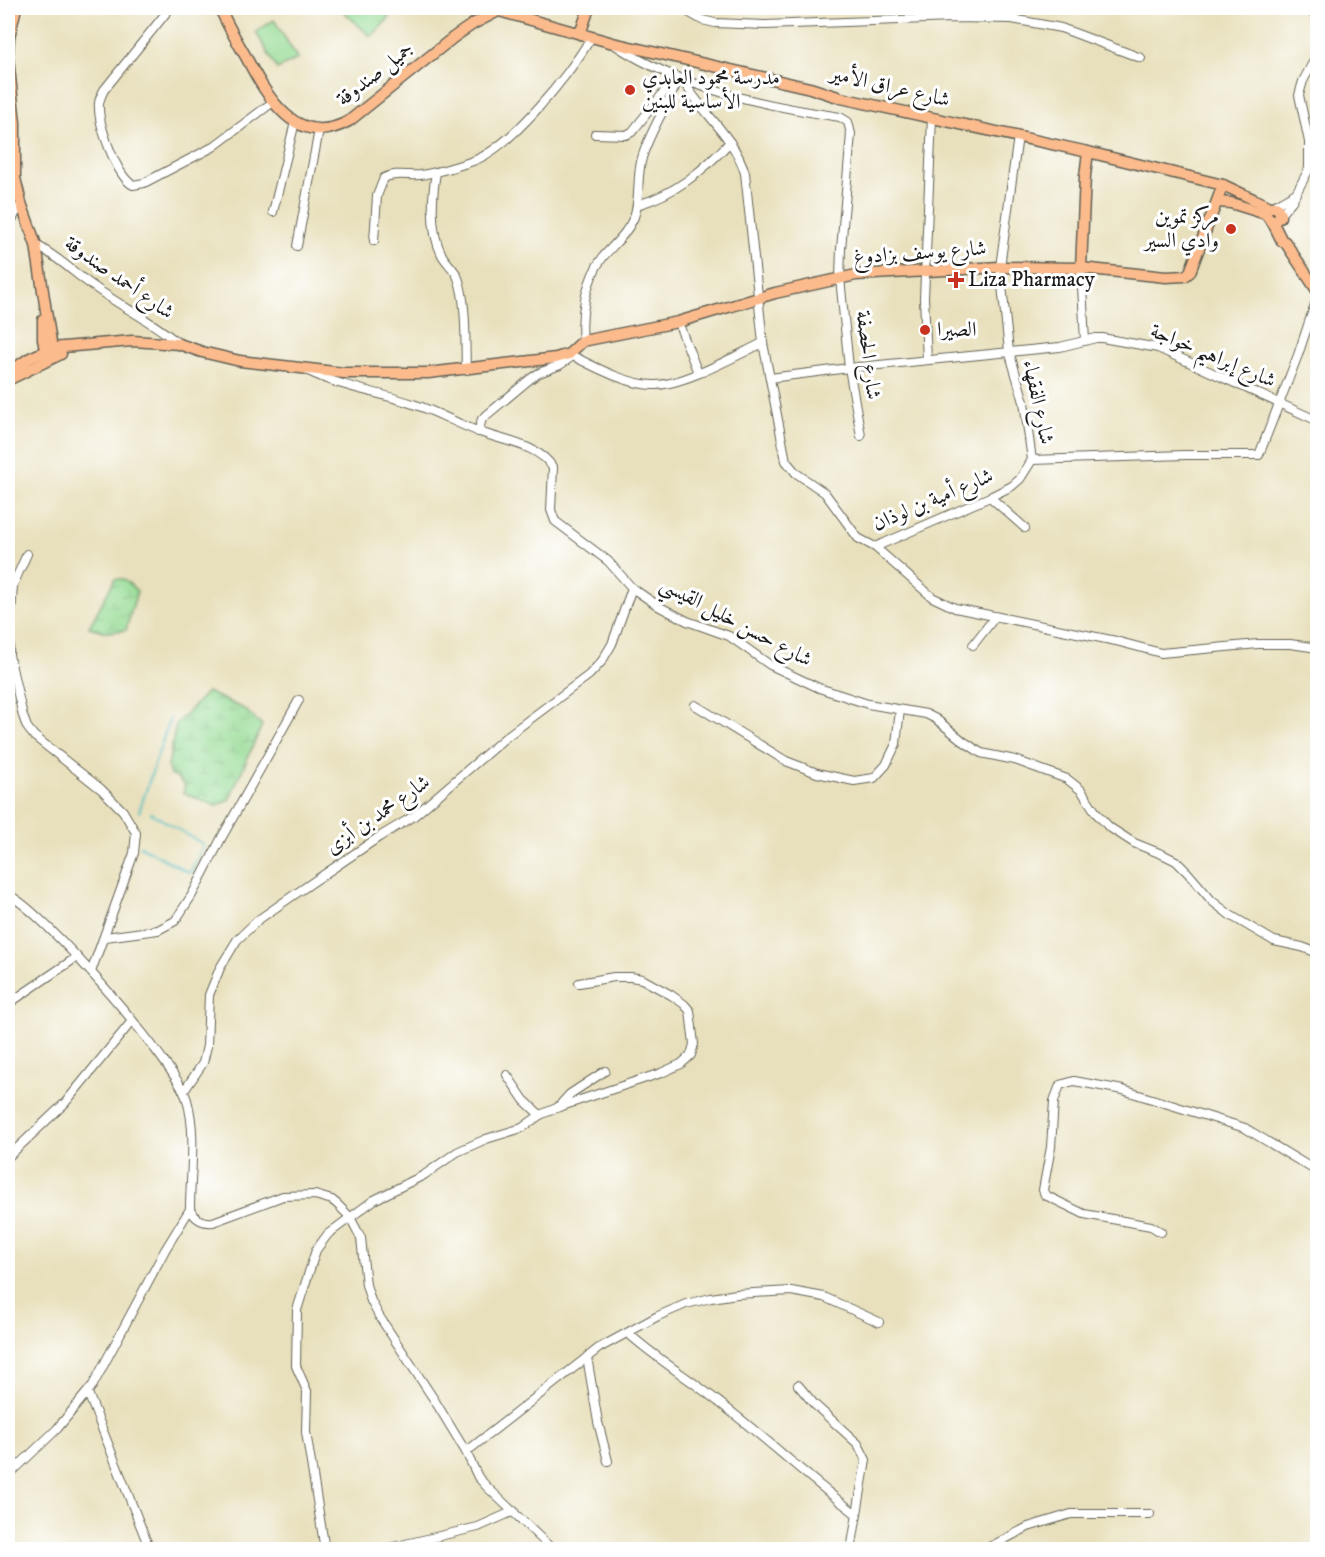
<svg xmlns="http://www.w3.org/2000/svg" width="1325" height="1557" font-family="'IM FELL DW Pica',Amiri,serif">
<defs>
<pattern id="wetland-marsh" width="20" height="14" patternUnits="userSpaceOnUse" patternTransform="scale(1.5)"><rect width="20" height="14" fill="#96db94"/><path d="M1 5h8M5 5V1M11 12h8M15 12V8" fill="none" stroke="#81bb7f"/></pattern>
</defs>
<rect width="100%" height="100%" fill="#fff"/>
<filter id="ink" filterUnits="userSpaceOnUse"><feTurbulence type="fractalNoise" baseFrequency=".0167" numOctaves="2"/><feDisplacementMap in="SourceGraphic" scale="12" xChannelSelector="R" yChannelSelector="G"/><feConvolveMatrix kernelMatrix="1 2 1 2 8 2 1 2 1" color-interpolation-filters="sRGB"/></filter>
<filter id="wash" filterUnits="userSpaceOnUse"><feTurbulence type="fractalNoise" baseFrequency=".008" numOctaves="4" result="noise"/><feDisplacementMap in="SourceGraphic" scale="24" xChannelSelector="R" yChannelSelector="G"/><feGaussianBlur stdDeviation="1.35" result="paint"/><feColorMatrix in="noise" values="0 0 0 0 0 0 0 0 0 0 0 0 0 0 0 0 0 1.4 0 .05"/><feComposite in="paint" operator="in"/></filter>
<g filter="url(#wash)">
<rect width="100%" height="100%" fill="#e8e0bc"/>
<g fill="#96db94" stroke="#597c58" stroke-width="1.5">
<polygon points="340,8 380,8 390,17 371,37"/>
<polygon points="274,20 298,59 277,69 256,32"/>
</g>
<g fill="url(#wetland-marsh)" stroke="#597c58" stroke-width="1.5">
<polygon points="115,579 124,579 137,591 126,630 107,632 89,627"/>
<polygon points="207,692 244,709 262,725 229,800 216,806 183,793 185,786 178,778 170,775 168,767 176,724"/>
</g>
<g fill="none" stroke-linecap="round" stroke-linejoin="round">
<g stroke="#4cbbc2" stroke-width="2">
<polyline points="139,812 170,718"/>
<polyline points="140,846 190,873 204,845 151,813"/>
</g>
</g>
</g>
<g filter="url(#ink)">
<g fill="none" stroke-linecap="round" stroke-linejoin="round">
<defs>
<g id="minor">
<path d="M170,8L104,90C101,96 98,101 99,108C99,126 117,177 133,185L144,183L213,147L273,102"/>
<polyline points="641,8 643,8"/>
<polyline points="681,8 702,20 715,23 765,25 953,18 1012,19 1061,28 1141,58"/>
<polyline points="1302,8 1318,15"/>
<path d="M615,45C682,89 763,105 840,117L848,122L851,134L841,249L840,278L849,368L861,436"/>
<path d="M682,79C701,112 734,136 745,173L763,343L786,461L796,473L825,493L858,538L875,547L990,497L1012,486L1020,479L1032,460"/>
<polyline points="595,134 626,135 632,132 668,87 674,75"/>
<polyline points="1018,136 1000,267 1009,351 1024,402 1032,460"/>
<path d="M436,172C432,197 430,232 442,255C446,263 455,269 458,278C467,302 465,344 466,370"/>
<path d="M637,205C675,194 703,171 730,142"/>
<polyline points="1273,206 1296,193"/>
<polyline points="273,212 295,122"/>
<polyline points="1280,215 1292,201 1309,169 1309,142 1299,95 1303,81 1318,53"/>
<polyline points="8,227 21,203"/>
<path d="M374,241L377,196L384,178C395,172 408,176 420,175C437,173 454,167 470,162C510,150 570,73 591,38"/>
<path d="M36,245C57,256 74,273 93,286C121,307 153,321 179,344"/>
<polyline points="297,246 319,130"/>
<polyline points="1081,268 1085,341"/>
<polyline points="678,322 698,373"/>
<path d="M583,341C580,314 586,279 603,257C614,244 627,234 634,217C641,198 636,177 642,158C650,130 668,105 679,78"/>
<path d="M569,354C593,366 629,386 656,385C686,384 735,356 763,343"/>
<polyline points="927,360 924,298 932,118"/>
<path d="M308,371C341,387 378,392 413,404C436,411 457,424 480,432C503,441 540,445 553,468L551,510L555,521L608,561L632,588L660,607L687,621L729,636L770,665L819,688L868,704L926,714L936,719L963,741L981,753L1015,760L1067,779L1081,790L1097,814L1109,827L1134,843L1164,855L1176,861L1188,873L1212,901L1230,915L1274,941L1302,947L1318,953"/>
<polyline points="770,378 849,368 1060,347 1096,338 1102,338 1158,348 1318,421"/>
<polyline points="478,432 482,419 530,379 539,373 560,365 573,356"/>
<polyline points="1032,460 1185,455 1259,455 1298,355 1318,295"/>
<polyline points="990,497 1025,528"/>
<polyline points="875,547 932,597 955,608 1116,641 1161,653 1258,644 1290,644 1318,648"/>
<polyline points="27,554 13,585 10,629 9,655 23,716 27,727 34,736 101,789 123,811 136,833 134,853 91,972"/>
<polyline points="973,645 995,617"/>
<polyline points="695,705 786,761 817,773 854,781 874,778 886,765 896,744 900,710"/>
<path d="M8,895C39,906 178,1066 187,1100C197,1135 190,1173 190,1209C195,1219 202,1223 213,1222L283,1196L315,1195L332,1200L337,1204L350,1217L361,1238L366,1285L371,1301L379,1316L435,1401L466,1452L478,1477L487,1487L553,1550"/>
<polyline points="105,937 158,930 175,921 192,895 222,837 299,700"/>
<polyline points="8,1004 77,957"/>
<polyline points="507,1075 524,1100 540,1115"/>
<polyline points="184,1091 203,1063 207,1046 209,995 220,968 237,940 258,920 291,897 379,837 414,816 506,737 589,675 602,661 612,644 632,588"/>
<polyline points="559,1106 570,1094 605,1071"/>
<polyline points="8,1157 65,1103 132,1021"/>
<polyline points="1161,1232 1151,1226 1084,1214 1045,1195 1043,1190 1051,1147 1054,1101 1060,1085 1074,1081 1123,1090 1245,1128 1318,1172"/>
<path d="M629,1334C657,1359 690,1379 720,1403C766,1438 808,1478 855,1513"/>
<polyline points="587,1357 598,1422 608,1461"/>
<polyline points="798,1385 814,1404 858,1444 866,1460 851,1550"/>
<polyline points="88,1393 150,1550"/>
<polyline points="466,1452 599,1348 658,1316 686,1304 711,1298 737,1294 791,1291 824,1297 879,1322"/>
<polyline points="8,1473 13,1471 57,1429 93,1385 165,1250 190,1209"/>
<polyline points="325,1550 306,1432 307,1391 296,1366 297,1310 316,1250 328,1234 374,1200 424,1175 457,1152 486,1139 522,1128 540,1115 559,1107 661,1073 681,1064 691,1055 694,1044 690,1011 684,1004 671,995 642,979 631,977 614,977 579,983"/>
<polyline points="380,1550 478,1527 514,1511"/>
<polyline points="984,1550 1028,1527 1071,1514 1150,1514"/>
</g>
<g id="major">
<path d="M220,8C227,25 237,41 246,57C267,97 297,150 349,121L454,37L473,24L504,8"/>
<polyline points="499,11 613,43 810,88 841,98 1088,152 1223,185 1270,207 1276,207 1280,212 1280,217 1274,221 1270,220 1266,214"/>
<polyline points="580,34 589,8"/>
<polyline points="8,53 9,37 16,8"/>
<polyline points="8,58 15,123 15,178 21,203 36,245 46,311 52,348 56,356"/>
<polyline points="1217,202 1231,203 1266,214"/>
<polyline points="1272,221 1282,241 1285,242 1318,292"/>
<polyline points="1081,268 1085,176 1088,152"/>
<polyline points="43,320 43,339 46,355"/>
<polyline points="8,373 28,359 52,348 132,341 179,344 202,352 240,361 343,373 428,373 556,358 569,354 583,341 678,322 775,293 856,275 1000,267 1081,268 1166,277 1185,276 1190,272 1223,185"/>
<polyline points="8,380 61,354"/>
</g>
</defs>
<use href="#minor" stroke="#636154" stroke-width="10"/>
<use href="#major" stroke="#636154" stroke-width="13"/>
<use href="#minor" stroke="#fff" stroke-width="8"/>
<use href="#major" stroke="#fbbb8d" stroke-width="10"/>
</g>
</g>
<g fill="#c8321e" stroke="#fff" stroke-width="2">
<circle cx="630" cy="90" r="6"/>
<circle cx="1231" cy="229" r="6"/>
<path d="M953 271h6v6h6v6h-6v6h-6v-6h-6v-6h6z"/>
<circle cx="925" cy="330" r="6"/>
</g>
<g text-anchor="middle" dominant-baseline="central" stroke-width="6" stroke-linejoin="round" paint-order="stroke">
<g font-size="21" fill="#1c1c1c" stroke="#fff">
<text transform="translate(375 74) rotate(-38)">جميل صندوقة</text>
<text transform="translate(890 87) rotate(13)">شارع عراق الأمير</text>
<text transform="translate(920 253) rotate(-4)">شارع يوسف بزادوغ</text>
<text transform="translate(119 278) rotate(35)">شارع أحمد صندوقة</text>
<text transform="translate(868 355) rotate(83)">شارع الحصفة</text>
<text transform="translate(1213 356) rotate(23)">شارع إبراهيم خواجة</text>
<text transform="translate(1038 402) rotate(78)">شارع الفقهاء</text>
<text transform="translate(933 500) rotate(-23)">شارع أمية بن لوذان</text>
<text transform="translate(736 622) rotate(28)">شارع حسن خليل القيسي</text>
<text transform="translate(378 815) rotate(-35)">شارع محمد بن أبزى</text>
</g>
<g font-size="21" fill="#1c1c1c" stroke="#fff" text-anchor="start">
<text x="642" y="78">مدرسة محمود العابدي<tspan x="642" dy="24">الأساسية للبنين</tspan></text>
<text x="1219" y="217" text-anchor="end">مركز تموين<tspan x="1219" dy="24">وادي السير</tspan></text>
<text x="968" y="280">Liza Pharmacy</text>
<text x="937" y="330">الصيرا</text>
</g>
</g>
<rect width="1325" height="1557" fill="none" stroke="#fff" stroke-width="30"/>
</svg>
